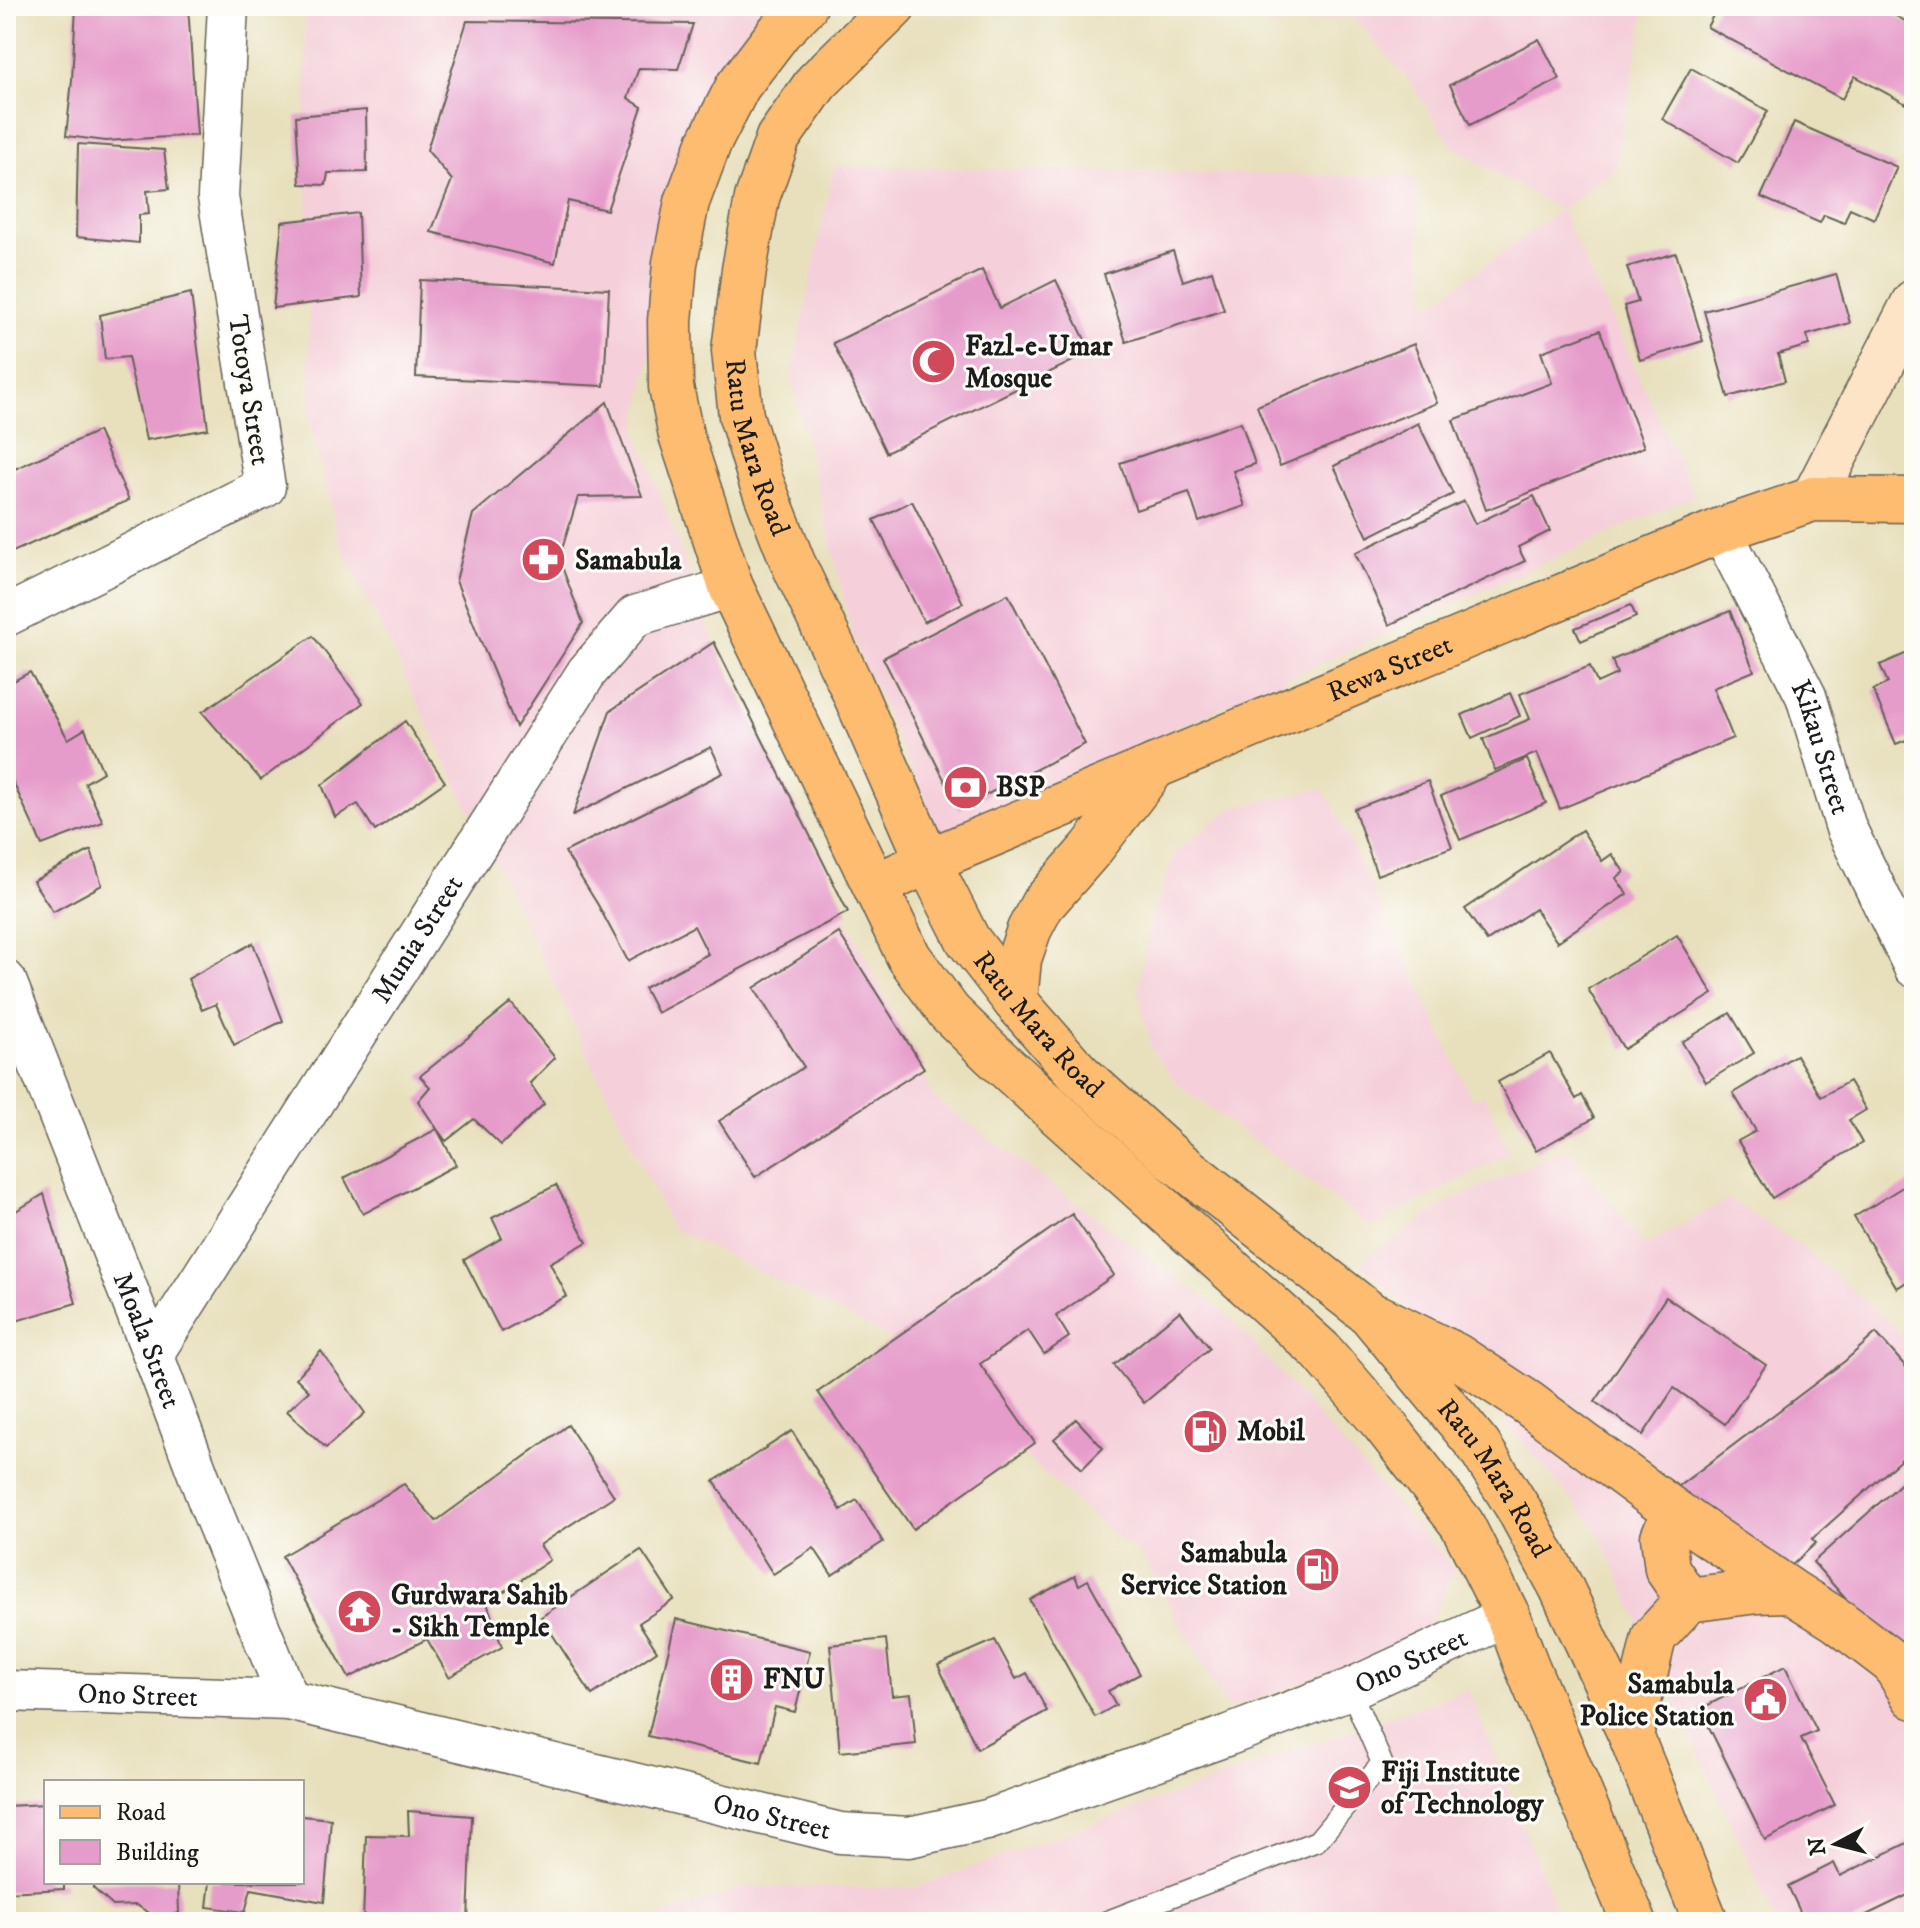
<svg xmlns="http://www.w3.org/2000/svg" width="1920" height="1928" font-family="'IM FELL DW Pica',serif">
<rect width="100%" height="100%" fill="#fdfcf7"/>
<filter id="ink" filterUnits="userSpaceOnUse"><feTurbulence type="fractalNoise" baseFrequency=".0125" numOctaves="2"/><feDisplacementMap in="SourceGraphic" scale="16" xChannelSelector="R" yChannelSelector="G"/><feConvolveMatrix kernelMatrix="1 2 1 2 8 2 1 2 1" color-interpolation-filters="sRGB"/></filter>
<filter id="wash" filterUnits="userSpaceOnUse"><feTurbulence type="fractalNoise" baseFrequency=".006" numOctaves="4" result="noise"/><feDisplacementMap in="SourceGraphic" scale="32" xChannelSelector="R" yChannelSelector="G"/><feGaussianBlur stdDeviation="1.8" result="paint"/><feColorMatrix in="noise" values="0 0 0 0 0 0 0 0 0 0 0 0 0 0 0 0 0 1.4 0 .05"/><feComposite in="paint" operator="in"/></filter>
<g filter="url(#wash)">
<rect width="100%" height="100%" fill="#e8e0bd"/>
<g fill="#f5cfda">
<polygon points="305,6 791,6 677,213 636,429 714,642 762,745 934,1098 1229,1316 1455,1570 1421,1640 1228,1709 1142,1556 1110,1532 897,1341 672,1228 340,543 310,422"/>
<polygon points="1259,6 1646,6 1615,168 1561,210 1694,495 940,834 855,645 791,377 834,166 1414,177 1427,308 1560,210 1454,148 1407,78 1353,17 1269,27"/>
<polygon points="1322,789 1330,800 1472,1099 1484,1095 1509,1153 1372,1227 1176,1083 1151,1048 1138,989 1151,921 1175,853 1233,807"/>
<polygon points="1567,1148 1645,1246 1729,1199 1802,1247 1894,1326 1914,1351 1914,1922 1776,1922 1597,1529 1394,1293 1359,1263 1447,1203"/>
<polygon points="1468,1689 1561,1922 642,1922 746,1887 915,1888"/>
</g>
<g id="blocks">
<g fill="#e69cca">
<polygon points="76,6 188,6 197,135 106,141 66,136 72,80"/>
<polygon points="1718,6 1878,6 1914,26 1914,89 1906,104 1855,76 1842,99 1707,27"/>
<polygon points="467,21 693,24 678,69 639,68 628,98 642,107 607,210 568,201 555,263 431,232 452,180 427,150"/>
<polygon points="1539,39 1560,79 1470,125 1450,85"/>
<polygon points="1691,68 1768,111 1738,163 1662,119"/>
<polygon points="6,83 8,83 11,127 6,127"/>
<polygon points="366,110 367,172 328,173 326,185 300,184 296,116"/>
<polygon points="1794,122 1897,167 1874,219 1850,208 1844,223 1824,215 1820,223 1761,197"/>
<polygon points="78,144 164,150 169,189 147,191 149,214 139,215 139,243 76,237"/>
<polygon points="358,213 361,297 273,308 282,222"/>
<polygon points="1173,251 1183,281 1212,271 1224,310 1126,342 1104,274"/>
<polygon points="1676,253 1703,341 1640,360 1624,306 1638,302 1627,267"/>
<polygon points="982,270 1000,308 1056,280 1091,352 886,453 833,343"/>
<polygon points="1836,274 1850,323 1807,335 1809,345 1778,354 1785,381 1728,397 1704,311"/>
<polygon points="420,280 609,289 604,386 416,377"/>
<polygon points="191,293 208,429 146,440 128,357 105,359 100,315"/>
<polygon points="1600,330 1644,447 1486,510 1453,420 1552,383 1541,352"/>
<polygon points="1414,344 1437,403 1280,466 1257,406"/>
<polygon points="607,402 642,496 578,497 559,559 583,623 516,727 456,581 473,514"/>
<polygon points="1241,422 1255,464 1233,471 1245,506 1199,522 1189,492 1136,510 1120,463"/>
<polygon points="1418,423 1453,494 1368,537 1334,466"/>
<polygon points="98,431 129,500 6,555 6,473"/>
<polygon points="1534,496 1550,531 1518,547 1525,561 1389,625 1355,553 1464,501 1475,524"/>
<polygon points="912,501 963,603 924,622 874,520"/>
<polygon points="1008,594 1085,744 959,809 883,658"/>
<polygon points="1631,605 1636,617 1581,641 1575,628"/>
<polygon points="1730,611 1754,671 1713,688 1733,738 1560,809 1537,753 1495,770 1483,739 1530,719 1520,694 1590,666 1597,683 1617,674 1612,660"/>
<polygon points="313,636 363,703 261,780 202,712"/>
<polygon points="714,642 848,912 657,1013 644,988 708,954 694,926 628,961 598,905 565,852 723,773 711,747 573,815 610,711"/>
<polygon points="1914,650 1914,737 1896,744 1873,690 1888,683 1880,665"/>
<polygon points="30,672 68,739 85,729 103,772 85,783 103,822 42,845 6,767 6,685"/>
<polygon points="1510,693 1520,716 1472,738 1462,715"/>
<polygon points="405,721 445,782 375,831 358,804 335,817 322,785"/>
<polygon points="1527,759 1546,803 1460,840 1441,796"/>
<polygon points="1428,781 1452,847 1377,875 1354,809"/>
<polygon points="1582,830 1602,861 1612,854 1624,872 1616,878 1627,894 1557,942 1535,909 1487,941 1465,909"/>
<polygon points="91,850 102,885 53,912 33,881"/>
<polygon points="839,933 924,1068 755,1177 719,1121 804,1067 754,988"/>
<polygon points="1677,935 1713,994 1624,1049 1588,989"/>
<polygon points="253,943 283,1021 234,1045 216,1004 202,1010 188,979"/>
<polygon points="511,1003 555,1058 530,1083 544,1104 501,1145 474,1119 446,1141 437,1129 456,1165 363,1214 344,1178 437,1129 418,1101 430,1087 420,1076"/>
<polygon points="1730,1013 1754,1053 1706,1082 1682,1042"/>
<polygon points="1550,1053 1576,1099 1582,1095 1594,1118 1536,1151 1498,1082"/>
<polygon points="1796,1055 1821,1097 1849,1081 1866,1110 1849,1120 1862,1143 1772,1198 1738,1141 1756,1131 1733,1093"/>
<polygon points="1914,1180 1914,1277 1897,1288 1854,1217"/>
<polygon points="556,1185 587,1242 550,1263 567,1296 501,1332 464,1260 502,1238 492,1218"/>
<polygon points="44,1194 76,1303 6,1324 6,1217"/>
<polygon points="1072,1214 1114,1275 1056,1316 1069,1337 1044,1354 1028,1330 980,1364 1035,1443 913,1529 818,1392"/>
<polygon points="1666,1297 1766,1365 1725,1424 1674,1388 1643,1435 1595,1402"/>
<polygon points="1180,1311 1210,1348 1144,1403 1114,1365"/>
<polygon points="1876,1333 1914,1376 1914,1448 1812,1539 1816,1543 1790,1567 1671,1492 1845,1361"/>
<polygon points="321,1351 365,1413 326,1448 287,1411 309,1391 296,1378"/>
<polygon points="1076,1419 1103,1448 1082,1469 1054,1439"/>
<polygon points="568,1425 614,1496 540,1545 550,1560 487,1603 502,1647 449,1677 427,1639 349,1678 282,1556 404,1484 436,1521"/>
<polygon points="792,1431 841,1510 857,1500 883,1542 832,1575 814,1548 773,1574 714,1481"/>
<polygon points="1914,1472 1914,1668 1910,1672 1813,1562"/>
<polygon points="641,1550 674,1600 639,1623 657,1651 592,1695 541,1617"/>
<polygon points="1075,1576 1079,1585 1088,1580 1140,1674 1108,1691 1116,1705 1095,1717 1030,1600"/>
<polygon points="676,1619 810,1651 795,1712 775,1707 761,1763 648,1736"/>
<polygon points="886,1639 892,1696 911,1694 916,1744 840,1752 830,1645"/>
<polygon points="995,1640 1016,1679 1027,1673 1047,1711 977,1749 938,1665"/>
<polygon points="1785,1666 1817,1731 1801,1738 1835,1805 1765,1840 1700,1709"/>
<polygon points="46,1804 46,1882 64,1882 64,1889 6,1892 6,1806"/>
<polygon points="408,1811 472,1816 468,1922 363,1922 366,1835 409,1836"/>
<polygon points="302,1816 331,1819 324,1902 251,1889 245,1912 207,1907 210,1882 302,1882"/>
<polygon points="1909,1842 1914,1853 1914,1892 1852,1922 1805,1922 1788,1886 1834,1863 1840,1876"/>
<polygon points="93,1882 178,1882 179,1913 160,1919 136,1905 113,1906 93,1888"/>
</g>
</g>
</g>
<g filter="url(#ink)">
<use href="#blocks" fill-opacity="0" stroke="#636154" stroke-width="2"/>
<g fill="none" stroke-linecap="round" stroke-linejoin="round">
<defs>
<polyline id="lane" points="1105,1922 1317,1841 1382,1763 1350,1689"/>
<g id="street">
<path id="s1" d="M1721,530L1806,696L1846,828L1914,967"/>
<polyline points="6,616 265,487 218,197 228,6"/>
<path id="s2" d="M6,981L153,1354L210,1506L289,1700"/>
<path id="s3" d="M153,1354L587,672L635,616L731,587"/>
<path id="s4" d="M6,1691L289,1700L840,1833L909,1837L987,1820L1229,1735L1350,1689L1508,1616"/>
</g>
<polyline id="secondary" points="1813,499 1914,302"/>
<g id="primary">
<path id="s5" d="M876,886L928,861L1721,530L1813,499L1914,500"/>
</g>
<g id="highway">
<polyline points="805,6 780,31 738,86 709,143 687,202 675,263 670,321 671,387 681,435 731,587 909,957 949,1012 993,1055 1061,1117 1320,1350 1384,1424 1462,1524 1508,1616 1526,1664 1634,1922"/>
<path id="s6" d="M894,6L817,82L778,138L757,198L744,270L734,351L741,416L761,481L793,563L850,683L928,861L968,940L1015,1001L1078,1073L1171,1157L1370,1314L1479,1446L1518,1508L1561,1587L1631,1736L1706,1922"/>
<polyline points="1015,1001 1019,959 1029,930 1042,905 1091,849 1155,766"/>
<polyline points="1380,1318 1455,1355 1528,1403 1675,1512 1789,1590 1838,1621 1893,1663 1914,1697"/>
<polyline points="1675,1512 1663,1537 1667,1569 1688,1600"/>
<polyline points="1631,1736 1654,1637 1688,1600 1757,1591 1789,1590"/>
</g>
</defs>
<use href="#lane" stroke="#636154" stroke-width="23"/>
<use href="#street" stroke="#636154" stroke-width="43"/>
<use href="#secondary" stroke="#636154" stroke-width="47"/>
<use href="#primary" stroke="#636154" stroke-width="47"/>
<use href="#highway" stroke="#636154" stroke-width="47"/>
<use href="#lane" stroke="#fff" stroke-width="20"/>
<use href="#street" stroke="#fff" stroke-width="40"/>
<use href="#secondary" stroke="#fee4c6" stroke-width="44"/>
<use href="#primary" stroke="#fdbc70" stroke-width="44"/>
<use href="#highway" stroke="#fdbc70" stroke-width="44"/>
</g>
</g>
<defs>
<symbol id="mosque-disc" viewBox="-11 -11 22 22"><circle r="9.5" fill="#d1495b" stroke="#fdfcf7"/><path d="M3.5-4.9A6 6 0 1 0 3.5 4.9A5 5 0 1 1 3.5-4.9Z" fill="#fff"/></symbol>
<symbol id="pharmacy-disc" viewBox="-11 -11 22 22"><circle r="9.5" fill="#d1495b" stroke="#fdfcf7"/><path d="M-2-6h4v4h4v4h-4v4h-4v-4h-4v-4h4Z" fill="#fff"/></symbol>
<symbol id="bank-disc" viewBox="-11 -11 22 22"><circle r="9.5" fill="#d1495b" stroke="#fdfcf7"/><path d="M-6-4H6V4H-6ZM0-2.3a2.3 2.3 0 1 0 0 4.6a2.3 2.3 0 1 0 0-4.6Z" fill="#fff"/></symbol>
<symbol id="fuel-disc" viewBox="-11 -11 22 22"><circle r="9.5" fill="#d1495b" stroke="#fdfcf7"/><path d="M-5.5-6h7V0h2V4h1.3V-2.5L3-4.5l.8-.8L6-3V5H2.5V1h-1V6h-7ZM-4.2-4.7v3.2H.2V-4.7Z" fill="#fff"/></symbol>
<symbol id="temple-disc" viewBox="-11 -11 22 22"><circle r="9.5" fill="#d1495b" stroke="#fdfcf7"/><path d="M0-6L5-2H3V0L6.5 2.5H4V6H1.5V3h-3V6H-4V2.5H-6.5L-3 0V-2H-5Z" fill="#fff"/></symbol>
<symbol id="building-disc" viewBox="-11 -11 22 22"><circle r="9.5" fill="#d1495b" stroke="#fdfcf7"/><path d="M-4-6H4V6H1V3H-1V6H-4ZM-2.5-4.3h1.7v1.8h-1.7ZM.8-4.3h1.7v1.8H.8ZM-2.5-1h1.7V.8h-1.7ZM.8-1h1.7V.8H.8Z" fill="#fff"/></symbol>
<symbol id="civic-disc" viewBox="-11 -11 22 22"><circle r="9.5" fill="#d1495b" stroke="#fdfcf7"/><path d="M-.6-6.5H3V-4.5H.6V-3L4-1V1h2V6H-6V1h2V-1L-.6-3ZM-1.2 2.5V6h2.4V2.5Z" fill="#fff"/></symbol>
<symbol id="university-disc" viewBox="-11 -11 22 22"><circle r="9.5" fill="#d1495b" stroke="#fdfcf7"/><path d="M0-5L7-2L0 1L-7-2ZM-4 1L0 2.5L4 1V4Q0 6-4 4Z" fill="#fff"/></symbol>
</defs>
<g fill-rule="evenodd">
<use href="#mosque-disc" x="908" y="336" width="51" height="51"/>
<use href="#pharmacy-disc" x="518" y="534" width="51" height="51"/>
<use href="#bank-disc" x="940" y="762" width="51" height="51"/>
<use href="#fuel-disc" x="1180" y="1406" width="51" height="51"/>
<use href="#fuel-disc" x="1292" y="1544" width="51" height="51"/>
<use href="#temple-disc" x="334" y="1586" width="51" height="51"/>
<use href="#building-disc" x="706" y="1654" width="51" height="51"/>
<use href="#civic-disc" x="1740" y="1674" width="51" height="51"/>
<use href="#university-disc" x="1324" y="1762" width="51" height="51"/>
</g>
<g text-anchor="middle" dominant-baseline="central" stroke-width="6" stroke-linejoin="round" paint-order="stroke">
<g font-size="28" font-weight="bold" fill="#1c1c1c" stroke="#fdfcf7" text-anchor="start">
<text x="965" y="346">Fazl-e-Umar<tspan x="965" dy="32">Mosque</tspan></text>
<text x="575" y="560">Samabula</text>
<text x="996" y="787">BSP</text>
<text x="1237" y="1431">Mobil</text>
<text x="1287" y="1553" text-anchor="end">Samabula<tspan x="1287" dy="32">Service Station</tspan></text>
<text x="391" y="1595">Gurdwara Sahib<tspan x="391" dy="32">- Sikh Temple</tspan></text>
<text x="763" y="1679">FNU</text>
<text x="1734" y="1684" text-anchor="end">Samabula<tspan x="1734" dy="32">Police Station</tspan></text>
<text x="1381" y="1772">Fiji Institute<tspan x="1381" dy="32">of Technology</tspan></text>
</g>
<g font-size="28" fill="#1c1c1c" stroke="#fdfcf7">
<text transform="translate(249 390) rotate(81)">Totoya Street</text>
<text stroke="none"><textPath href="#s6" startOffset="494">Ratu Mara Road</textPath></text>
<text stroke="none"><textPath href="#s5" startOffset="558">Rewa Street</textPath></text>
<text stroke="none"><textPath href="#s1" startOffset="240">Kikau Street</textPath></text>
<text stroke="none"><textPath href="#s3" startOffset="492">Munia Street</textPath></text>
<text stroke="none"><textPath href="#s6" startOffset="1142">Ratu Mara Road</textPath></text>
<text stroke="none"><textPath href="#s2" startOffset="386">Moala Street</textPath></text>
<text stroke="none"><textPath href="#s6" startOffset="1790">Ratu Mara Road</textPath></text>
<text stroke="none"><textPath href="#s4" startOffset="1452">Ono Street</textPath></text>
<text stroke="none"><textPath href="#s4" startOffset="132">Ono Street</textPath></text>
<text stroke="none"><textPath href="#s4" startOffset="780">Ono Street</textPath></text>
</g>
</g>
<rect width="1920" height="1928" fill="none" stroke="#fdfcf7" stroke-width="32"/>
<rect x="44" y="1780" width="260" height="104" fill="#fdfcf7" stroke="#a3a29f" stroke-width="2"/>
<rect x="60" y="1806" width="40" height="12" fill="#fdbc70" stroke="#a3a29f" stroke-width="2"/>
<text x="116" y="1820" font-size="24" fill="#1c1c1c">Road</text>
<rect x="60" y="1840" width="40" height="24" fill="#e69cca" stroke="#a3a29f" stroke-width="2"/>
<text x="116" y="1860" font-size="24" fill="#1c1c1c">Building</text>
<g transform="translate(1836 1844) rotate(263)" stroke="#fdfcf7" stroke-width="6" paint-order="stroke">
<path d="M0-6L14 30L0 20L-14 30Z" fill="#1c1c1c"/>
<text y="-12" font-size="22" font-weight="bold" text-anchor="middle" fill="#1c1c1c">N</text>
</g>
</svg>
